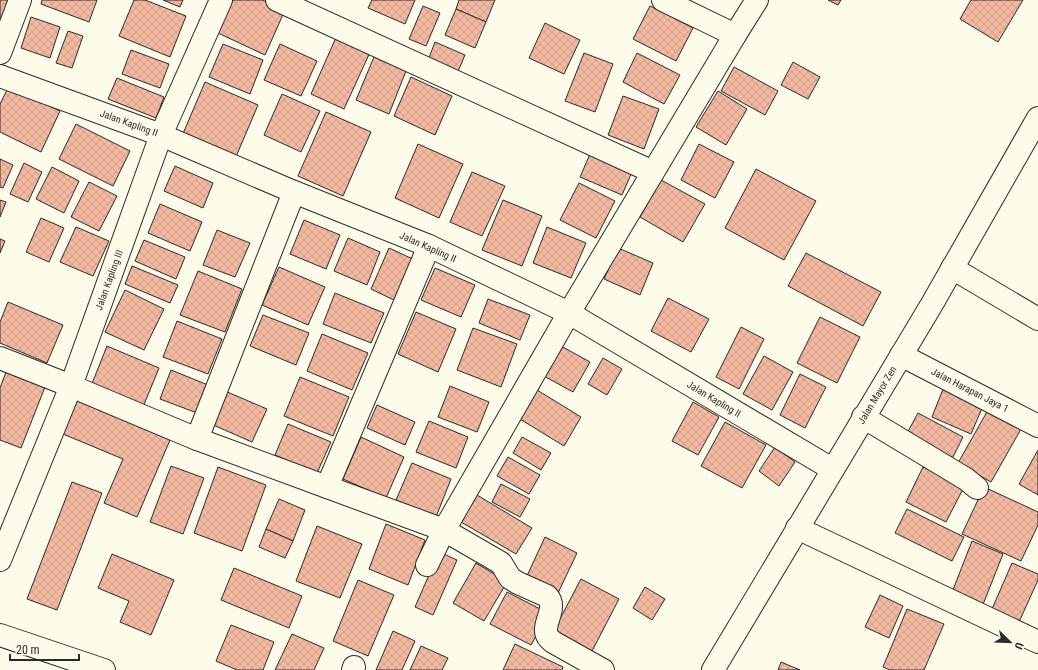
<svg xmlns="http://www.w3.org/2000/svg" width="1038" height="670" font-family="'Roboto Condensed',sans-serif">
<defs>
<pattern id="building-cross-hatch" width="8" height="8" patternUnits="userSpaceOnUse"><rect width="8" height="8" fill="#f2b8a0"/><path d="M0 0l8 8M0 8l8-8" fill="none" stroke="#d09e8a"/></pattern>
</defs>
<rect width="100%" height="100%" fill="#fdfbea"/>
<g fill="url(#building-cross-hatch)" stroke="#2b2b2b">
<polygon points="0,0 9,0 0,24"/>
<polygon points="42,0 97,0 89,22 41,4"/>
<polygon points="134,0 145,0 186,16 170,57 119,36"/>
<polygon points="163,0 183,0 180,7"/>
<polygon points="233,0 262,0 285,10 265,55 218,33"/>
<polygon points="372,0 415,0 405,24 368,8"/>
<polygon points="459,0 495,0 486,22 456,9"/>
<polygon points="828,0 841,0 838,5"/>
<polygon points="971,0 1023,0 998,42 960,19"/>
<polygon points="423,6 440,13 426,46 409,39"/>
<polygon points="650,6 693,28 676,61 633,39"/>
<polygon points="456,9 486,22 475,48 445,35"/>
<polygon points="31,17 60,27 50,58 21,48"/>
<polygon points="545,23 580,40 564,74 529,58"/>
<polygon points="68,31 83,36 72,68 56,63"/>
<polygon points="338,33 372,48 344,109 311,94"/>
<polygon points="435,42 465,55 456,76 427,63"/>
<polygon points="223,44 263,60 250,94 209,77"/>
<polygon points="280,44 317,61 301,96 264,80"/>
<polygon points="131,50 169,64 160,88 122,74"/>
<polygon points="584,53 613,64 595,112 565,101"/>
<polygon points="637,53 680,75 664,104 623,82"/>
<polygon points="374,57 406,71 389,114 356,100"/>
<polygon points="793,62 820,77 808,99 781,85"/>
<polygon points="734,67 778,91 765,115 721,91"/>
<polygon points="411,77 452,96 435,135 394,116"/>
<polygon points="117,78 164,97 156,118 108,99"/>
<polygon points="205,82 258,105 235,159 182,136"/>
<polygon points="9,86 60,111 41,152 0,132 0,104"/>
<polygon points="718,91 747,109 726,145 696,127"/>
<polygon points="282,94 320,111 301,152 264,135"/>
<polygon points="623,96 659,109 644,149 608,135"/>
<polygon points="326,112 371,132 343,196 298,176"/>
<polygon points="76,124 130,151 113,186 59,159"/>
<polygon points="418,144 463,164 439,218 395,198"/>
<polygon points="699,144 734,162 715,198 681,180"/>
<polygon points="590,154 632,172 622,195 580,177"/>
<polygon points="0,159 13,165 3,188 0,187"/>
<polygon points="24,163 42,172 28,202 10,194"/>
<polygon points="175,166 213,183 203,208 164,191"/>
<polygon points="52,167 79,181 64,213 36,199"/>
<polygon points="756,169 816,201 784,260 725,228"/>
<polygon points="472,172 505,186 482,236 450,222"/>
<polygon points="661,180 705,204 683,242 640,217"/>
<polygon points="89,182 117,196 99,231 71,217"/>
<polygon points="579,183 615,201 596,238 560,220"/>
<polygon points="0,200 6,202 0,217"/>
<polygon points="503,200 542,216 522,266 482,250"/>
<polygon points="160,204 202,222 190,251 148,233"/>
<polygon points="41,218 64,228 49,262 26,252"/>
<polygon points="304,220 340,235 326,269 290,254"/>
<polygon points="76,227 109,241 93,276 60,262"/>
<polygon points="547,227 586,243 571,278 533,263"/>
<polygon points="217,230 250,243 235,277 203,265"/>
<polygon points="348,238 380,252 367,285 334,271"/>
<polygon points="0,239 5,241 0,253"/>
<polygon points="144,240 185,257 176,279 135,261"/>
<polygon points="389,248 417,261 398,302 371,289"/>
<polygon points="618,248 653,263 640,295 604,279"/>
<polygon points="806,253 881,292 863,326 788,286"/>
<polygon points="132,266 178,285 170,303 125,284"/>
<polygon points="279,267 325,287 308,325 262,305"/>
<polygon points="435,268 475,285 461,317 421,300"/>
<polygon points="198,271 242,289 225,332 180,315"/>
<polygon points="125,290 164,309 144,350 105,332"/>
<polygon points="335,293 384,313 371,343 323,324"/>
<polygon points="668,298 709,319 691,352 651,331"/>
<polygon points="488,299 530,315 520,340 479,323"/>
<polygon points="8,302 63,325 47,363 0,343 0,322"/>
<polygon points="416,312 456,329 438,372 398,354"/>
<polygon points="263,315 309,333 296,365 250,346"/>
<polygon points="820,317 860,337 837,383 797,363"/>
<polygon points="177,321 222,339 208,374 163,357"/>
<polygon points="741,327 764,339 739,389 716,377"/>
<polygon points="473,328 517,344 501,387 457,370"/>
<polygon points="322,334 368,353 352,390 307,371"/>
<polygon points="107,346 159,368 143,407 91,386"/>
<polygon points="561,346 590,362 573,392 544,376"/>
<polygon points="764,356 793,372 772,410 743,394"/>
<polygon points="603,358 622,369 607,395 588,384"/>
<polygon points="171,370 208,385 197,413 160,399"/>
<polygon points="6,372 45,387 21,448 0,440 0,388"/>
<polygon points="800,374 826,387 805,428 780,415"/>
<polygon points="300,377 349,397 333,436 284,416"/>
<polygon points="450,386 489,402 477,432 438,417"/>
<polygon points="943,389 983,406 971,434 932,417"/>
<polygon points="537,390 581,417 564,446 520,419"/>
<polygon points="225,391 267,409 252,442 211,424"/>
<polygon points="77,401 170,440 137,517 104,503 123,459 63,434"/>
<polygon points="693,402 719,417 698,455 672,441"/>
<polygon points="377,405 415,422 405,445 367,428"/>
<polygon points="988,410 1021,429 991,482 958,463"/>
<polygon points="918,413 963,437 951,461 905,437"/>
<polygon points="429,421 468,437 456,468 416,452"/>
<polygon points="725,422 766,445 742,488 701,466"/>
<polygon points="288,424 331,442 317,473 275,455"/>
<polygon points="361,437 404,457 386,498 343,479"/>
<polygon points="522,437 551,453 541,470 513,453"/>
<polygon points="775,447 795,462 779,486 759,471"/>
<polygon points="1038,450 1038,495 1019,484"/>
<polygon points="508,457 540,475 529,494 497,476"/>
<polygon points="412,463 451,479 436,517 396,500"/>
<polygon points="171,466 204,478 183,534 150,522"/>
<polygon points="218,467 266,485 242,551 194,533"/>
<polygon points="923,467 964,487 946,522 906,502"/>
<polygon points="72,482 102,493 57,610 27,599"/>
<polygon points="501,484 530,499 520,517 492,502"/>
<polygon points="984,487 1038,512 1038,525 1021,561 962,534"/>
<polygon points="477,495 532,528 516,554 461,522"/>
<polygon points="279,499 305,510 293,541 266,529"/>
<polygon points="907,509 964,537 952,561 895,533"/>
<polygon points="386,524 425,540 408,585 369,569"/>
<polygon points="317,526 362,544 340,598 296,581"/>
<polygon points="266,529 293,541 285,558 259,547"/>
<polygon points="545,537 577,553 558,593 526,578"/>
<polygon points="972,541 1003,554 982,607 951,595"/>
<polygon points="439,552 457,560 433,615 415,607"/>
<polygon points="112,554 174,580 151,635 120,622 129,601 98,588"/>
<polygon points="476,563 507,582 484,621 453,603"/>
<polygon points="1012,563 1038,574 1038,580 1019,622 992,609"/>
<polygon points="234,568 302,596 289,628 221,600"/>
<polygon points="581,579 619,599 591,653 553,632"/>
<polygon points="358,580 394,595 368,656 333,641"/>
<polygon points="645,587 665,599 652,620 633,608"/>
<polygon points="507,592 548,613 531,645 490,624"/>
<polygon points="880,595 903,606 889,638 865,627"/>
<polygon points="907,609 944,624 924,670 890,670 883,667"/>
<polygon points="231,625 274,642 263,670 237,670 216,661"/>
<polygon points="393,631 415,641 402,670 376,670"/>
<polygon points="292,634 324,648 314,670 275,670"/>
<polygon points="515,644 563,667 562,670 503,670"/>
<polygon points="421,646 448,658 442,670 410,670"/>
<polygon points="781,662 800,670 778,670"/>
</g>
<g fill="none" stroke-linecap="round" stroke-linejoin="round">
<defs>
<g id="minor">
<polyline points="277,0 653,172"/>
<polyline points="663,0 735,35"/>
<polyline points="0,53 20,0"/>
<polyline points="0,76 161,135 294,192 429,246 569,313 832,469"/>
<polyline points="952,268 1038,319"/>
<polyline points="901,355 1038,426"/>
<polyline points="0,358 71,386 197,439 327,487 429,246"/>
<polyline points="863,417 966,479 977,488"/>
<polyline points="197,439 294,192"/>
<path d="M327,487L444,530L501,563L510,578L518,583L547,596C559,608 540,625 548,637C549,639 551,640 553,642L603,670"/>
<polyline points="797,528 1038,642"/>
<polyline points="0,560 71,386 161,135 221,0"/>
<polyline points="427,565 444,530 569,313 735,35 757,0"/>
<polyline points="0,635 104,670"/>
<polyline points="353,670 354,667"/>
<polyline points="713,670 932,304 1038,118"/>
</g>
</defs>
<use href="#minor" stroke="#2b2b2b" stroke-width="24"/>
<use href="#minor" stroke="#fdfbea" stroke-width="22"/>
</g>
<g text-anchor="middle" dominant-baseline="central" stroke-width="3" stroke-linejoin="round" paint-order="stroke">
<g font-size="10" fill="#2b2b2b" stroke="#fdfbea">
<text transform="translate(129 123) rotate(20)">Jalan Kapling II</text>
<text transform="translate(428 247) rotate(24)">Jalan Kapling II</text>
<text transform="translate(109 280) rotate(-70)">Jalan Kapling III</text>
<text transform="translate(970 390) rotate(27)">Jalan Harapan Jaya 1</text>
<text transform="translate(877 395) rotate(-59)">Jalan Mayor Zen</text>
<text transform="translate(714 399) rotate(31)">Jalan Kapling II</text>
</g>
</g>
<g transform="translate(1010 642) rotate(113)" stroke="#fdfbea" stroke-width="3" paint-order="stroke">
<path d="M0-3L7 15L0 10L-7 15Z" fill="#2b2b2b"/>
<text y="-6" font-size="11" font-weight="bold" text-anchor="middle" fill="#2b2b2b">U</text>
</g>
<path d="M10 654v6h69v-6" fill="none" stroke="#2b2b2b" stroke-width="2"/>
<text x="16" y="654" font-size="12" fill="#2b2b2b" stroke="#fdfbea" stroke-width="3" paint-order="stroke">20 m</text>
</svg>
